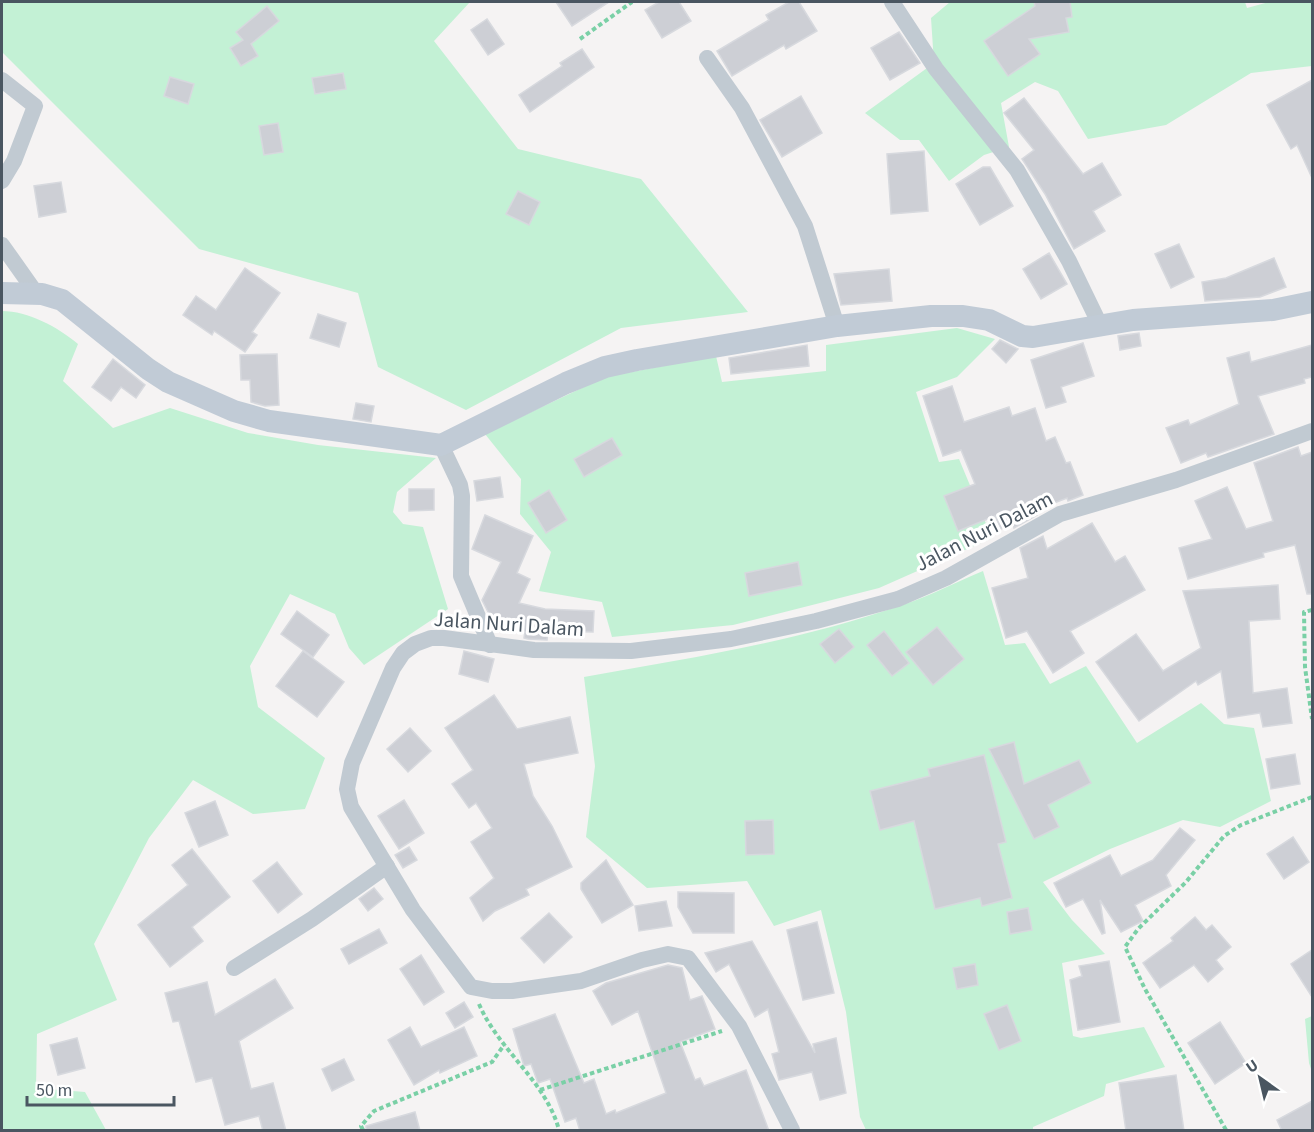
<svg xmlns="http://www.w3.org/2000/svg" width="1314" height="1132" font-family="'Source Sans 3',sans-serif">
<rect width="100%" height="100%" fill="#f5f3f3"/>
<g fill="#c3f1d5">
<polygon points="2,2 470,2 434,41 518,149 641,179 748,312 621,328 466,410 378,367 358,293 199,249 2,52"/>
<polygon points="950,2 1245,2 1247,8 1269,2 1312,2 1312,66 1251,73 1166,125 1088,139 1058,91 1035,82 1001,103 1009,147 984,155 949,181 919,140 900,140 865,113 934,63 931,18"/>
<path d="M2,311C28,311 58,327 78,344L63,381L113,428L170,408L248,433L318,445L436,458L397,492L393,512L403,524L423,527L448,609L364,665L349,648L335,614L290,594L250,666L258,707L325,758L305,809L253,814L193,780L149,838L94,944L117,1000L37,1034L36,1088L85,1092L106,1130H2Z"/>
<polygon points="957,328 995,339 957,377 916,392 939,462 959,459 992,538 879,588 733,625 612,637 602,602 539,591 551,552 520,514 521,479 485,434 605,377 716,356 722,382 826,371 826,345"/>
<path d="M983,571L1005,645L1025,643L1050,684L1086,666L1137,743L1201,703L1224,724L1254,728L1271,801L1220,827L1183,820L1110,849L1043,882L1072,920L1105,954L1062,963L1073,1036L1081,1038L1144,1027L1165,1067L1106,1084L1104,1096L1033,1127V1130H866L860,1117L846,1012L821,910L774,926L747,881L647,888L586,837L595,766L584,677C690,658 800,641 902,605C930,596 956,582 983,571Z"/>
<polygon points="1312,1016 1312,1072 1309,1063 1305,1019"/>
</g>
<g fill="#cdcfd5" stroke="#d7d9de" stroke-width="1.5">
<polygon points="556,2 609,2 572,26"/>
<polygon points="659,2 679,2 691,21 662,38 645,10"/>
<polygon points="789,2 799,2 817,31 786,49 784,45 732,76 717,51 769,20 766,15"/>
<polygon points="1034,2 1070,2 1072,17 1066,18 1069,32 1029,39 1040,54 1008,76 984,41 1035,6"/>
<polygon points="267,6 279,21 251,44 258,56 241,66 230,48 243,40 236,32"/>
<polygon points="487,19 504,44 488,55 471,30"/>
<polygon points="899,32 920,63 890,80 871,48"/>
<polygon points="582,49 594,67 530,112 519,95 562,66 560,63"/>
<polygon points="343,73 346,89 315,94 312,78"/>
<polygon points="170,77 194,84 188,104 164,96"/>
<polygon points="1312,80 1312,178 1297,145 1291,149 1267,105"/>
<polygon points="801,96 822,133 782,157 760,120"/>
<polygon points="1024,98 1083,174 1102,163 1121,195 1093,211 1105,231 1074,249 1045,194 1022,159 1034,150 1004,113"/>
<polygon points="278,123 283,152 264,155 259,126"/>
<polygon points="924,151 928,211 891,214 887,154"/>
<polygon points="983,167 990,167 1013,206 980,225 956,184"/>
<polygon points="61,182 66,212 39,217 34,186"/>
<polygon points="518,191 540,202 529,225 506,214"/>
<polygon points="1179,244 1194,277 1171,288 1155,254"/>
<polygon points="1049,253 1067,284 1041,299 1023,269"/>
<polygon points="1274,258 1286,287 1260,297 1205,301 1202,282 1226,278"/>
<polygon points="245,268 280,293 252,332 257,335 245,352 214,331 212,335 183,315 196,296 216,310"/>
<polygon points="889,269 892,301 841,305 834,274"/>
<polygon points="318,314 346,323 339,347 310,338"/>
<polygon points="1139,333 1141,346 1120,350 1118,336"/>
<polygon points="1000,340 1018,349 1006,363 992,349"/>
<polygon points="1083,343 1094,376 1061,387 1066,402 1046,408 1031,360"/>
<polygon points="807,345 809,366 731,374 729,358"/>
<polygon points="1312,345 1312,377 1304,379 1305,383 1258,396 1274,434 1208,457 1206,453 1181,463 1166,428 1188,420 1190,425 1239,404 1227,358 1249,352 1251,362"/>
<polygon points="277,354 279,405 265,406 251,402 250,380 241,380 240,355"/>
<polygon points="113,359 145,385 136,398 121,387 111,401 92,387"/>
<polygon points="952,386 964,422 1009,407 1012,416 1035,408 1046,441 1055,437 1066,463 1070,462 1083,495 1068,501 1067,498 1036,510 1037,515 1014,528 1013,524 1001,529 995,516 958,531 944,496 975,484 961,450 943,456 923,396"/>
<polygon points="356,403 374,406 371,422 353,419"/>
<polygon points="612,438 622,455 584,477 574,459"/>
<polygon points="1298,447 1301,456 1312,452 1312,594 1307,594 1295,545 1263,553 1264,557 1188,579 1179,548 1212,539 1195,501 1227,487 1246,529 1273,521 1254,463"/>
<polygon points="500,477 503,497 477,501 474,481"/>
<polygon points="409,489 434,489 434,510 409,511"/>
<polygon points="549,490 567,520 546,533 528,503"/>
<polygon points="485,515 533,536 517,573 530,579 519,603 545,609 594,611 593,632 548,631 547,640 528,639 524,638 525,632 489,614 482,600 501,562 472,549"/>
<polygon points="1092,523 1115,562 1125,556 1145,590 1070,631 1084,653 1053,673 1027,631 1006,638 992,588 1028,578 1020,548 1043,536 1047,549"/>
<polygon points="798,562 802,585 749,596 745,573"/>
<polygon points="1278,585 1280,619 1249,621 1253,693 1287,688 1292,723 1263,727 1260,713 1228,718 1221,671 1198,685 1196,681 1139,721 1096,662 1136,634 1163,671 1201,648 1183,591"/>
<polygon points="297,611 329,635 313,657 281,634"/>
<polygon points="937,627 964,659 933,685 906,652"/>
<polygon points="839,629 854,647 835,663 820,644"/>
<polygon points="884,631 909,663 892,676 867,645"/>
<polygon points="303,651 344,682 317,717 276,686"/>
<polygon points="464,651 494,659 488,682 459,674"/>
<polygon points="494,695 517,729 570,717 578,753 524,764 533,796 552,826 572,867 526,889 529,895 495,911 483,921 470,898 494,878 471,842 492,828 476,803 469,808 452,784 473,770 445,728"/>
<polygon points="410,728 431,751 408,772 387,749"/>
<polygon points="1014,742 1024,784 1079,760 1091,783 1048,805 1059,827 1034,839 989,749"/>
<polygon points="1295,754 1300,784 1271,789 1266,759"/>
<polygon points="984,755 1006,842 998,844 1012,898 982,906 980,898 935,909 914,821 880,830 870,791 930,776 928,769"/>
<polygon points="404,800 424,833 399,849 378,816"/>
<polygon points="215,801 228,835 199,847 185,813"/>
<polygon points="773,820 774,854 746,855 745,821"/>
<polygon points="1180,828 1195,840 1166,875 1171,886 1135,905 1143,921 1121,932 1100,900 1105,933 1102,934 1083,899 1066,907 1054,883 1110,855 1121,876 1153,860"/>
<polygon points="1293,837 1309,862 1284,879 1267,854"/>
<polygon points="409,847 417,860 403,868 395,855"/>
<polygon points="192,849 230,897 192,927 203,941 170,967 138,925 188,885 172,865"/>
<polygon points="606,860 633,905 602,923 581,889 581,883"/>
<polygon points="277,862 302,894 278,913 253,881"/>
<polygon points="374,888 383,899 368,911 359,899"/>
<polygon points="678,892 734,893 734,933 693,933 678,907"/>
<polygon points="666,901 672,926 639,931 635,906"/>
<polygon points="1028,908 1032,930 1010,934 1007,912"/>
<polygon points="549,913 572,937 544,963 521,938"/>
<polygon points="1195,917 1206,930 1212,925 1231,947 1216,960 1223,969 1208,982 1194,965 1160,988 1143,963 1173,941 1171,938"/>
<polygon points="817,922 834,993 803,1000 787,930"/>
<polygon points="379,929 387,943 349,964 341,949"/>
<polygon points="752,941 815,1053 813,1044 836,1038 846,1093 820,1100 812,1072 779,1080 772,1054 779,1052 768,1009 755,1017 729,964 716,972 705,953"/>
<polygon points="1312,950 1312,997 1291,964"/>
<polygon points="421,955 444,992 424,1005 400,969"/>
<polygon points="1109,961 1120,1022 1078,1030 1070,980 1082,976 1079,966"/>
<polygon points="975,964 978,985 957,989 953,968"/>
<polygon points="668,965 682,968 690,1000 702,996 715,1029 680,1042 695,1080 700,1078 704,1086 746,1070 769,1131 580,1131 576,1118 565,1122 550,1079 538,1083 531,1064 524,1066 513,1029 555,1014 584,1083 594,1079 606,1114 615,1110 616,1113 666,1093 638,1011 612,1025 593,991 606,983"/>
<polygon points="275,979 293,1008 239,1041 251,1089 273,1083 286,1131 263,1131 259,1116 225,1125 212,1078 196,1082 179,1021 173,1022 165,993 207,982 215,1015"/>
<polygon points="464,1002 473,1017 455,1028 446,1013"/>
<polygon points="1007,1005 1021,1041 999,1050 984,1014"/>
<polygon points="1220,1022 1246,1063 1215,1084 1188,1043"/>
<polygon points="410,1027 421,1047 464,1027 477,1056 440,1073 439,1070 414,1085 388,1040"/>
<polygon points="77,1038 85,1068 58,1075 50,1045"/>
<polygon points="344,1059 354,1080 332,1091 322,1069"/>
<polygon points="1176,1075 1184,1131 1126,1131 1119,1083"/>
<polygon points="1312,1101 1312,1131 1282,1131 1277,1120"/>
<polygon points="415,1112 420,1131 366,1131 366,1126"/>
</g>
<g fill="none" stroke-linecap="round" stroke-linejoin="round">
<g stroke="#7ad0a6" stroke-width="4" stroke-dasharray="4.5 3" stroke-linecap="butt">
<polyline points="580,39 632,2"/>
<polyline points="1312,610 1304,612 1305,667 1312,719"/>
<path d="M479,1004C499,1051 546,1081 559,1130"/>
<polyline points="540,1090 722,1031"/>
<polyline points="363,1130 361,1126 374,1111 492,1062 504,1045"/>
<polyline points="1226,1130 1145,989 1125,947 1138,929 1186,882 1224,836 1241,825 1312,797"/>
</g>
<g stroke="#c1cad2" stroke-width="16">
<polyline points="892,2 936,69 1017,170 1069,261 1101,327"/>
<polyline points="707,58 742,108 805,226 837,326"/>
<polyline points="2,80 35,106 14,161 2,181"/>
<polyline points="2,245 36,293"/>
<polyline points="441,445 460,485 462,496 461,576 490,645"/>
<polyline points="234,968 312,919 387,866"/>
<polyline points="792,1130 739,1026 688,958 668,954 642,960 581,981 512,991 492,991 471,987 413,910 351,807 347,789 352,763 393,668 403,653 415,644 431,638 444,638 534,650 631,651 731,639 816,621 898,599 946,578 1060,514 1176,480 1312,431"/>
</g>
<polyline stroke="#c1cbd6" stroke-width="22" points="2,293 42,294 62,300 148,369 168,382 234,411 269,421 441,445 566,383 605,367 637,360 837,326 931,316 963,316 989,320 1022,336 1033,337 1133,320 1273,310 1312,302"/>
</g>
<g text-anchor="middle" dominant-baseline="central" stroke-width="6" stroke-linejoin="round" paint-order="stroke">
<g font-size="21" fill="#4a5661" stroke="#fff">
<text transform="translate(984 531) rotate(-27)">Jalan Nuri Dalam</text>
<text transform="translate(509 624) rotate(4)">Jalan Nuri Dalam</text>
</g>
</g>
<rect width="1314" height="1132" fill="none" stroke="#4a5661" stroke-width="6"/>
<g transform="translate(1260 1078) rotate(326)" stroke="#ffffff" stroke-width="4.5" paint-order="stroke">
<path d="M0-4.5L10 22L0 15L-10 22Z" fill="#4a5661"/>
<text y="-9" font-size="16" font-weight="bold" text-anchor="middle" fill="#4a5661">U</text>
</g>
<path d="M27 1096v9h147v-9" fill="none" stroke="#4a5661" stroke-width="3"/>
<text x="36" y="1096" font-size="18" fill="#4a5661" stroke="#ffffff" stroke-width="4.5" paint-order="stroke">50 m</text>
</svg>
